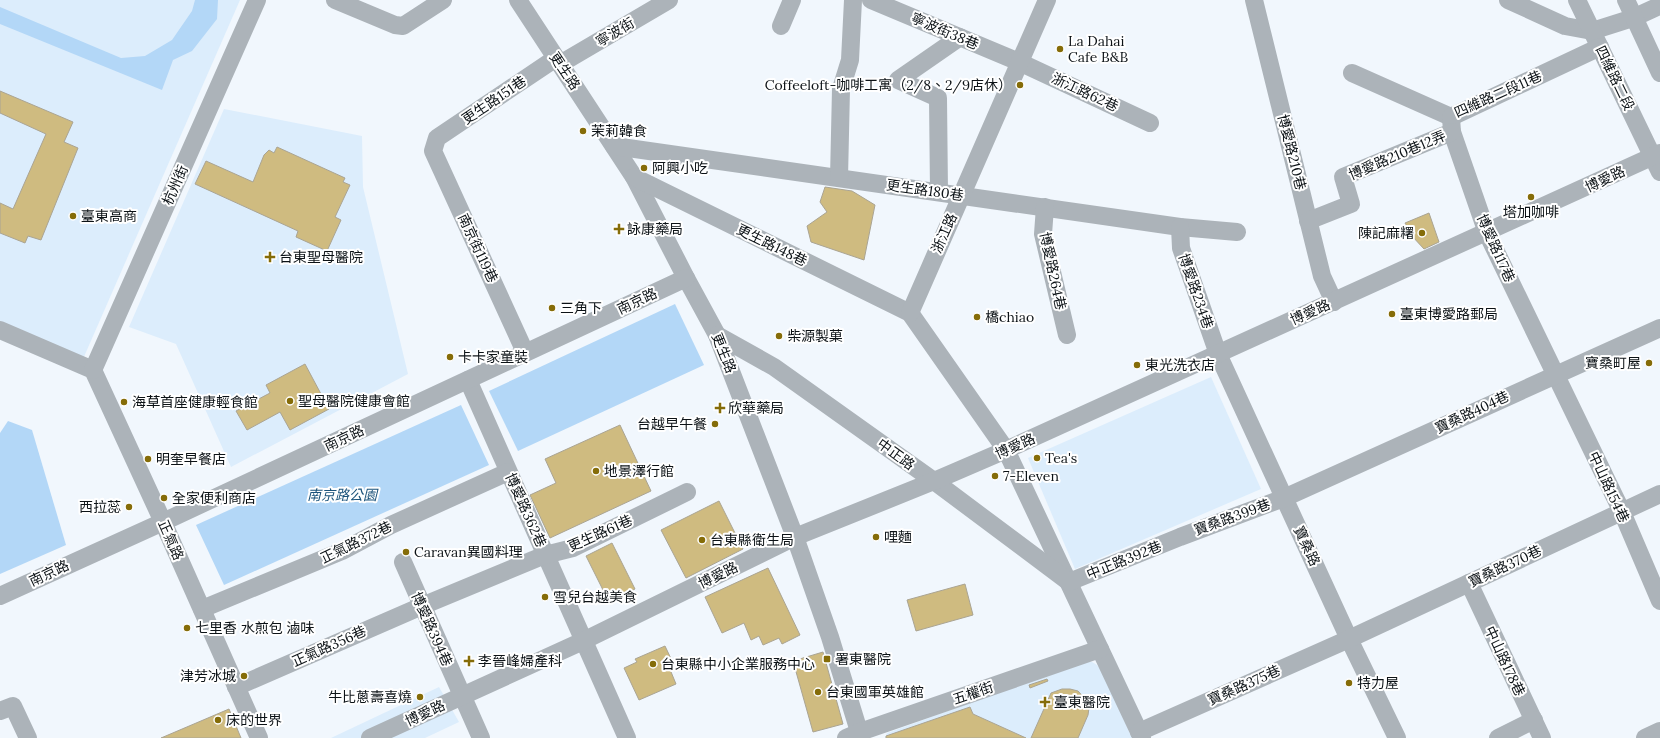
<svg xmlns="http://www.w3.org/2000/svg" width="1660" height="738" font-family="Lora,'Noto Sans TC',serif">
<rect width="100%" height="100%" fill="#f1f7fd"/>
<g fill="#dcedfc">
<polygon points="0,0 240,0 83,359 0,323"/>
<polygon points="224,109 362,136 363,187 408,374 231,467 176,344 129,327"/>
<polygon points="1211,377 1261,489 1075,569 1028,458"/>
<polygon points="1084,662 1092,662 1097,665 1102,671 1132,738 885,738 887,733"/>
<polygon points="439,687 459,722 425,738 331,738"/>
</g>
<g fill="#b3d7f7">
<polygon points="195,0 218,0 217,19 192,51 173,60 162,90 0,24 0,7 121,58 145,56 172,40 192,11"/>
<polygon points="675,304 704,365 518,451 489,391"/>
<polygon points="461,405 489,465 224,585 196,525"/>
<polygon points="8,421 32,430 66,545 0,574 0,433"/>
</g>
<g fill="#cfbb80" stroke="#aaa493">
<polygon points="0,91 73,122 64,142 78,148 41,240 28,236 25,243 0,233 0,203 13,209 46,134 0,113"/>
<polygon points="277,147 345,178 343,182 350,185 335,217 341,220 327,251 296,237 298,231 195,184 206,161 253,182 264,155 269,150 274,153"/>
<polygon points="825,187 852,191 875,205 864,260 811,242 807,226 827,212 820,202"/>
<polygon points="1429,213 1439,242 1424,249 1412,236 1405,223"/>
<polygon points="305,364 329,409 290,430 280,412 247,430 236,411 270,393 266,385"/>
<polygon points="620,425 651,491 550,538 530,495 556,483 545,459"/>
<polygon points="719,501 743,549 686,578 661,530"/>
<polygon points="612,543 635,589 609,602 586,556"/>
<polygon points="768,568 800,635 782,644 779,638 763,645 759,636 751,640 744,623 722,633 705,597"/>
<polygon points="965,584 973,615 916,631 907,600"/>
<polygon points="665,646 674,665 669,667 676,684 639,700 624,668 637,662 635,659"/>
<polygon points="823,652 843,724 813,732 793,661"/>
<polygon points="1047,679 1048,681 1030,688 1029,685"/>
<polygon points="1062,689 1070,689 1078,691 1087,701 1089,708 1088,715 1078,738 1031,738 1051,693"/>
<polygon points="970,707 973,714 1026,738 886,738 886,736"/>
<polygon points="229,709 241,738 161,738"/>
</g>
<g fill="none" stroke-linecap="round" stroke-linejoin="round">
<g stroke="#acb3b9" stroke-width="18">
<polyline points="335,0 395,25 403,26 443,0"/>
<polyline points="518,0 634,177 686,278 717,335 795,537 830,637 861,738"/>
<polyline points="871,0 1019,62 1150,123"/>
<polyline points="1254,0 1322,276 1334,302"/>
<polyline points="1508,0 1565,26 1592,31 1633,18 1659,6"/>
<polyline points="1577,0 1660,172"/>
<polyline points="1626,0 1660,73"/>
<polyline points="781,26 792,0"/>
<polyline points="560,64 669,0"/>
<polyline points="1352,73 1451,117 1600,47"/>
<polyline points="1451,117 1452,132 1487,233 1622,512 1660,601"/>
<polyline points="614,146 1180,227 1237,232"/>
<polyline points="634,177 910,313 1006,450 1142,738"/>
<polyline points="839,178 841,89 850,60 853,0"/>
<polyline points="939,192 938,98 898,80 960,37"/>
<polyline points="1045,207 1043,234 1067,335"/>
<polyline points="1308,221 1351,204 1343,177 1452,132"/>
<polyline points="1180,227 1181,248 1218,354 1349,639 1397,738"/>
<polyline points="910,313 1047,0"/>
<polyline points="0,330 93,370 163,522 259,738"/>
<polyline points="717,335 774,367 934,481 1069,582 1180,537 1284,498 1660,328"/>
<polyline points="525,352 433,151 437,138 556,58"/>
<polyline points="93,370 257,0"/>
<polyline points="468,380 627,738"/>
<polyline points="403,562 481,738"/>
<polyline points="1469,583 1542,738"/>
<polyline points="0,596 163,522 686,278"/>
<polyline points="202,609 342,551 391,525 508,472"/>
<polyline points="236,687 422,606 545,555 573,548 687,492"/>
<polyline points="0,711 13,706 28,738"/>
<polyline points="1139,732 1349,639 1660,494"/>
<polyline points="370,738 583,641 795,537 934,481 1006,450 1660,153"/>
<polyline points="846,738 860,732 1100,649"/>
<polyline points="1498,738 1534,720"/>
<polyline points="1645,738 1660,731"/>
</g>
</g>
<g fill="#856c08" stroke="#fff" stroke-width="1.5">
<circle cx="1060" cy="49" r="4"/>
<circle cx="1020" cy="85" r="4"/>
<circle cx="583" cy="131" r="4"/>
<circle cx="644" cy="168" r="4"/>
<circle cx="1531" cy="197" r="4"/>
<circle cx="73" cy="216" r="4"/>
<path d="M617 223h4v4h4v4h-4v4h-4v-4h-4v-4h4z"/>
<circle cx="1422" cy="233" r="4"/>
<path d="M268 251h4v4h4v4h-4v4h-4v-4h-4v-4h4z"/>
<circle cx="552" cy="308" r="4"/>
<circle cx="1392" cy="314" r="4"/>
<circle cx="977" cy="317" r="4"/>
<circle cx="779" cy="336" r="4"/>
<circle cx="450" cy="357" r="4"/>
<circle cx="1649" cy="363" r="4"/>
<circle cx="1137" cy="365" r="4"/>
<circle cx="290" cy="401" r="4"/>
<circle cx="124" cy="402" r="4"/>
<path d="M718 402h4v4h4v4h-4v4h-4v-4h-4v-4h4z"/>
<circle cx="715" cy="424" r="4"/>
<circle cx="1037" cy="458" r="4"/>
<circle cx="148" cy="459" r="4"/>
<circle cx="596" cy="471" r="4"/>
<circle cx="995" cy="476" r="4"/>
<circle cx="164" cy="498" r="4"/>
<circle cx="129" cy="507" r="4"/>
<circle cx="876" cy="537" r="4"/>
<circle cx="702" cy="540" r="4"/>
<circle cx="406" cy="552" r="4"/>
<circle cx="545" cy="597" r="4"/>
<circle cx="187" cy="628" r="4"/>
<rect x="823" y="655" width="8" height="8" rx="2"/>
<path d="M467 655h4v4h4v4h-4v4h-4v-4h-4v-4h4z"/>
<circle cx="653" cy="664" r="4"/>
<circle cx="244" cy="676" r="4"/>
<circle cx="1349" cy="683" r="4"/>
<circle cx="818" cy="692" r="4"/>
<circle cx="420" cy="697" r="4"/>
<path d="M1043 696h4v4h4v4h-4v4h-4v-4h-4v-4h4z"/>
<circle cx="218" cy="720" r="4"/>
</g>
<g text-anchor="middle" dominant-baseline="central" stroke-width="4" stroke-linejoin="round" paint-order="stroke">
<g font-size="14" fill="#0c1216" stroke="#fff">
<text transform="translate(945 31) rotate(23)">寧波街38巷</text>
<text transform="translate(615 32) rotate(-31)">寧波街</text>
<text transform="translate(565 71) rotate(56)">更生路</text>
<text transform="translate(1615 78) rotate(64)">四維路二段</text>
<text transform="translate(1085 92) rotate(25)">浙江路62巷</text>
<text transform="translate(1498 94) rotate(-24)">四維路二段11巷</text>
<text transform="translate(494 100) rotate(-34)">更生路151巷</text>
<text transform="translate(1292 152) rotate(76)">博愛路210巷</text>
<text transform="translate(1397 155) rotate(-23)">博愛路210巷12弄</text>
<text transform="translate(1605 179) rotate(-25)">博愛路</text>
<text transform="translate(175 185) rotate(-66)">杭州街</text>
<text transform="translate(925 190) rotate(8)">更生路180巷</text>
<text transform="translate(944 233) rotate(-66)">浙江路</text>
<text transform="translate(772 245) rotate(26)">更生路148巷</text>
<text transform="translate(478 248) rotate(65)">南京街119巷</text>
<text transform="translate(1496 248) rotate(66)">博愛路117巷</text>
<text transform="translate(1053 271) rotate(78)">博愛路264巷</text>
<text transform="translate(1196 291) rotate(71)">博愛路234巷</text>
<text transform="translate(637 301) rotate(-25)">南京路</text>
<text transform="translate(1310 312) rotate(-24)">博愛路</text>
<text transform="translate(724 353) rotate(68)">更生路</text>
<text transform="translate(1472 412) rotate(-25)">寶桑路404巷</text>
<text transform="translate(344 438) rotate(-25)">南京路</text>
<text transform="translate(1015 446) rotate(-24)">博愛路</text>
<text transform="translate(896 454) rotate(36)">中正路</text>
<text transform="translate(1609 487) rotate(65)">中山路154巷</text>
<text transform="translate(526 510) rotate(66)">博愛路362巷</text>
<text transform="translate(1232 517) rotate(-20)">寶桑路399巷</text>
<text transform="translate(600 533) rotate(-24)">更生路61巷</text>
<text transform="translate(171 540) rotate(66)">正氣路</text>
<text transform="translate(356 542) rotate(-26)">正氣路372巷</text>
<text transform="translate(1307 546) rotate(65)">寶桑路</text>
<text transform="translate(1124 560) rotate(-22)">中正路392巷</text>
<text transform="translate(1505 566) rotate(-25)">寶桑路370巷</text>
<text transform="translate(49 573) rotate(-25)">南京路</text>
<text transform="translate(718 575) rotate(-26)">博愛路</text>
<text transform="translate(432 629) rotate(66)">博愛路394巷</text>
<text transform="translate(329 646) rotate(-24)">正氣路356巷</text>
<text transform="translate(1505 661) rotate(65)">中山路178巷</text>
<text transform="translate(1244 685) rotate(-24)">寶桑路375巷</text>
<text transform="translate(973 693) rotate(-19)">五權街</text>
<text transform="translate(425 713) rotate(-25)">博愛路</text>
</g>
<g font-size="14" fill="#0c1216" stroke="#fff" text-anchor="start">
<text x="1068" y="41">La Dahai<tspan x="1068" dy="16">Cafe B&amp;B</tspan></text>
<text x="1012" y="85" text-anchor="end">Coffeeloft-咖啡工寓（2/8、2/9店休）</text>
<text x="591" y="131">茉莉韓食</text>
<text x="652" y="168">阿興小吃</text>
<text x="1531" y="212" text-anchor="middle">塔加咖啡</text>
<text x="81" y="216">臺東高商</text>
<text x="627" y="229">詠康藥局</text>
<text x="1414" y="233" text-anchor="end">陳記麻糬</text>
<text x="279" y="257">台東聖母醫院</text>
<text x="560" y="308">三角下</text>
<text x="1400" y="314">臺東博愛路郵局</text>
<text x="985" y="317">橋chiao</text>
<text x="787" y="336">柴源製菓</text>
<text x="458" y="357">卡卡家童裝</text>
<text x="1641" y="363" text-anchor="end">寶桑町屋</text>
<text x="1145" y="365">東光洗衣店</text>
<text x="298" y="401">聖母醫院健康會館</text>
<text x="132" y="402">海草首座健康輕食館</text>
<text x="728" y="408">欣華藥局</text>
<text x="707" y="424" text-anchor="end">台越早午餐</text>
<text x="1045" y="458">Tea's</text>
<text x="156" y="459">明奎早餐店</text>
<text x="604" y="471">地景澤行館</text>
<text x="1003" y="476">7-Eleven</text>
<text x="172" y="498">全家便利商店</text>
<text x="121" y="507" text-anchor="end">西拉蕊</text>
<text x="884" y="537">哩麵</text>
<text x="710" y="540">台東縣衛生局</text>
<text x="414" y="552">Caravan異國料理</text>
<text x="553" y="597">雪兒台越美食</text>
<text x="195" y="628">七里香 水煎包 滷味</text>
<text x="835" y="659">署東醫院</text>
<text x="478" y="661">李晉峰婦產科</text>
<text x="661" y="664">台東縣中小企業服務中心</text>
<text x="236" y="676" text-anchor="end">津芳冰城</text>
<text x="1357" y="683">特力屋</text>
<text x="826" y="692">台東國軍英雄館</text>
<text x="412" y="697" text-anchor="end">牛比蔥壽喜燒</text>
<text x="1054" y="702">臺東醫院</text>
<text x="226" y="720">床的世界</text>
</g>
<g font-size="14" font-style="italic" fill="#1a527a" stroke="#fff">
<text x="342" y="495">南京路公園</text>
</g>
</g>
</svg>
